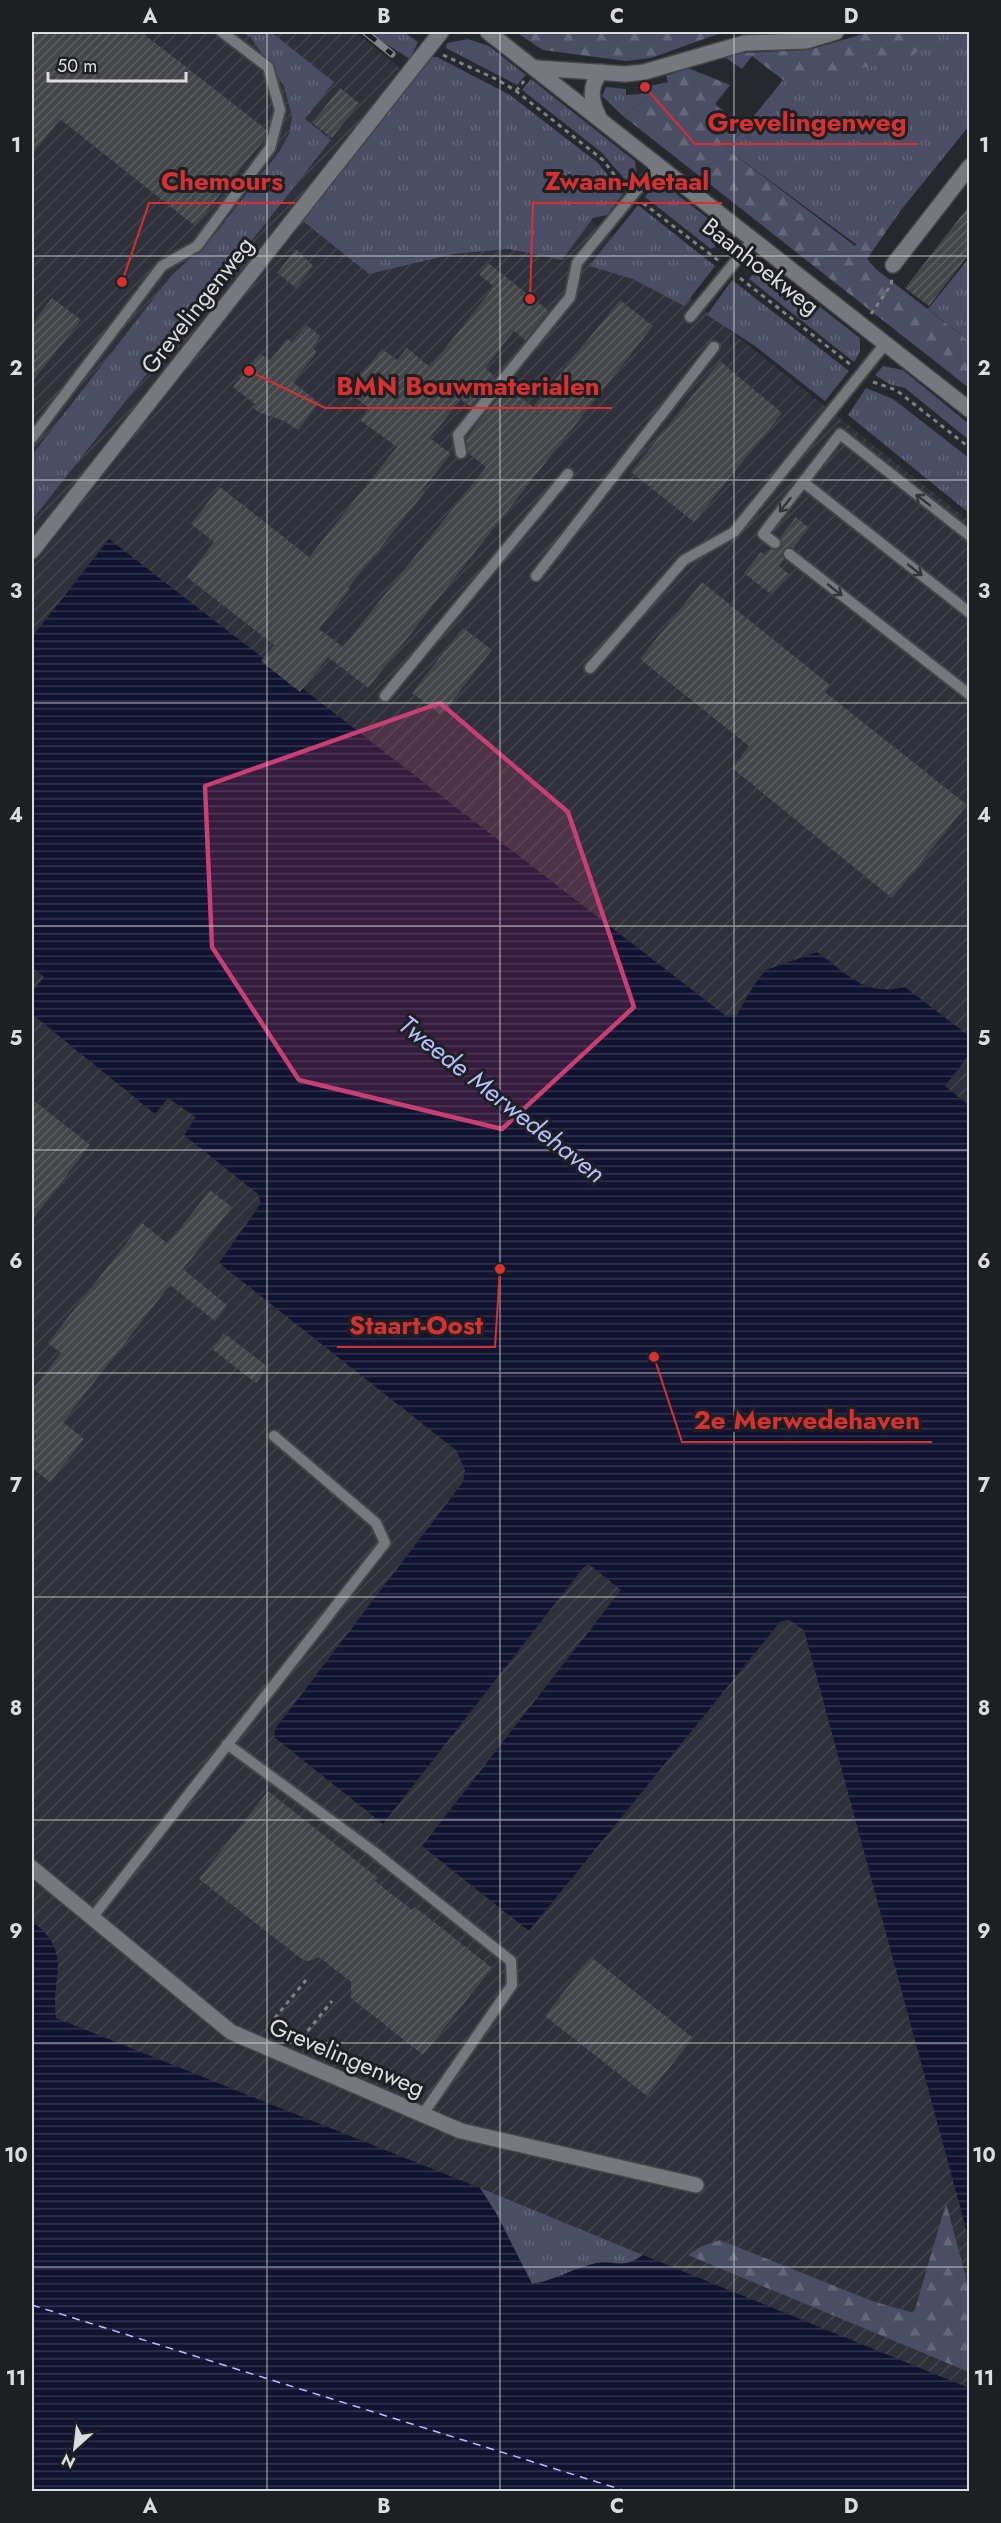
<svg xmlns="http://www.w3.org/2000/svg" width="1001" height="2523" font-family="Jost,sans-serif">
<defs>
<pattern id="industrial-furrows" width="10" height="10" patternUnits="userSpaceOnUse" patternTransform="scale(1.5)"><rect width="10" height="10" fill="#2f303a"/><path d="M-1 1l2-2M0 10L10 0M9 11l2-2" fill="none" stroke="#43444d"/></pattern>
<pattern id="grass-tufts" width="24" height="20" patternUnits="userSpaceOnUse" patternTransform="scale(1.5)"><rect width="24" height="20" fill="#4a4d63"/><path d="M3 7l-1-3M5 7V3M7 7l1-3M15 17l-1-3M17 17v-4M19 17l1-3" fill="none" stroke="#646679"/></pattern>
<pattern id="forest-firs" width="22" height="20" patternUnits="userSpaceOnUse" patternTransform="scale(1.5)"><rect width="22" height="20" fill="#4a4d63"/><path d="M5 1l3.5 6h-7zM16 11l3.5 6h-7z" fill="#646679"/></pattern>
<pattern id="water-rules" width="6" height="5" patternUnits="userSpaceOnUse" patternTransform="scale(1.5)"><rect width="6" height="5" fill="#111230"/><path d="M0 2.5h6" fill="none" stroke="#33344e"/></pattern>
<pattern id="building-hatch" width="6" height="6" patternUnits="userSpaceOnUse" patternTransform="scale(1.5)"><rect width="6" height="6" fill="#444549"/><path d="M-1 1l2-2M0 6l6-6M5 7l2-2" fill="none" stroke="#5e5f63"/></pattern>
</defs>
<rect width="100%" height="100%" fill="#27282d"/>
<polygon fill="url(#industrial-furrows)" points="32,32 355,32 969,521 970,2416 32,2017"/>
<g fill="url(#grass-tufts)">
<polygon points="243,32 271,32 334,82 305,119 331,140 32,520 32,455 171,276 213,237 279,152 289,134 292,117 284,86 251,38"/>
<polygon points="367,32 404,32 418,42 410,59"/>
<polygon points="919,32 969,32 969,126 901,210 890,203 857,245 727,149 783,80 833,71 923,37"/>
<polygon points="468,39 489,46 526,75 517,85 446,48 447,43"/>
<polygon points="431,57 437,57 510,95 598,163 623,194 607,215 593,218 562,260 509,249 453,254 369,274 303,221"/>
<polygon points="531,79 635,161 637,175 630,185 601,152 522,90"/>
<polygon points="668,82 623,116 602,96 606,87 626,89 626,95 641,94 641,88"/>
<polygon points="665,185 710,220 715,247 711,249 645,197 652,188"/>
<polygon points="638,205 715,266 684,306 633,279 589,266"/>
<polygon points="969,258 969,341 928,309"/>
<polygon points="775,272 860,338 860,352 854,362 749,279 752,275"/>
<polygon points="732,280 849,371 825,401 755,346 707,315"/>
<polygon points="883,366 903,370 969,424 969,440 905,388 891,385 875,375"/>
<polygon points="866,388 893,399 969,458 969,513 848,415"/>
<path d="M480,2188L643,2255C621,2271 616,2259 597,2263C575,2268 554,2281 532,2284L496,2213Z"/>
</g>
<g fill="url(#forest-firs)">
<polygon points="516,32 706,32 718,34 651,58 626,61 543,50"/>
<polygon points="870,32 919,32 923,37 921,49 905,61 783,80 752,56 742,69 726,58 740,53 808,50"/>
<polygon points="688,68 730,85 715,104 744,127 727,149 855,246 890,203 901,210 867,259 877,270 969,341 969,388 623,116 668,82 666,76"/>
<polygon points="946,2203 969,2289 969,2372 688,2255 700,2247 720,2240 872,2301 914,2313"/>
</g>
<g fill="url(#water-rules)">
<path d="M109,539L726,1016L737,1015L753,986L766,970L817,952C848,974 864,997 905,987L969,1036V1055L945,1086L970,1106L969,2240L804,1630L789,1620L781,1621L529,1931L422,1846L621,1590L591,1566L588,1564L583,1568L383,1824L274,1737L275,1729L463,1482L465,1471L457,1451L219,1263L261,1203L258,1194L184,1135L196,1117L168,1098L155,1114L32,1014V992L44,977L32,967V637Z"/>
<path d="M32,1921C75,1956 50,1973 56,2018L480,2188L496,2213L532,2284C554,2281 575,2267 597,2263C617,2260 622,2270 643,2255L969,2388V2491H32Z"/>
</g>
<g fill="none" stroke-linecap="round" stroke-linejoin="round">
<polyline stroke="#b5befc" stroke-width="1.5" stroke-dasharray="8 6" stroke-linecap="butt" points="32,2305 629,2492"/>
</g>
<g fill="url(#building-hatch)">
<polygon points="32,32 141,32 267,130 265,138 195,226 60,119 32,155"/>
<polygon points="340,88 359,103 332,138 312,123"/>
<polygon points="969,206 969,254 929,306 905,288"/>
<polygon points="296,249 313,266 296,288 277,273"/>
<polygon points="488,263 549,311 525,340 514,331 485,368 495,377 471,407 461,399 430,438 451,454 422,490 425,492 348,588 350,589 319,629 343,647 486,467 468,453 466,439 507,386 533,407 620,300 653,326 368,688 328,657 300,692 261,661 274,645 187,577 214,542 191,524 220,487 309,557 397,447 360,420 369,408 348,392 382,349 397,360 407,348 430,367 494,287 479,274"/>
<polygon points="52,298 81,320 32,382 32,324"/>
<polygon points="306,325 320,336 312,347 317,352 293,382 319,403 298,430 284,421 258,412 252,407 255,404 233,387 260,353 270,361 287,339 292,342"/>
<polygon points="720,361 782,413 694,522 631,472"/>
<polygon points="796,517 809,528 793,548 787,547 783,550 784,560 779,566 789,574 772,595 744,573 761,552 765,555 770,549 775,550 781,548 782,543 780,537"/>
<polygon points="702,582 830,685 825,692 967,805 892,898 732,768 749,746 640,659"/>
<polygon points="463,628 492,650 441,715 412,693"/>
<polygon points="32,1099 90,1145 32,1220"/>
<polygon points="210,1190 232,1207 183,1269 227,1305 215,1321 170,1285 63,1422 84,1439 50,1482 32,1468 32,1390 61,1353 48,1343 142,1223 168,1244"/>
<polygon points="224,1333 268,1367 256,1383 212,1349"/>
<polygon points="268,1791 378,1878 375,1881 412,1910 415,1907 492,1968 423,2055 351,1998 351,1982 319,1957 309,1961 303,1960 199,1879"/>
<polygon points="591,1957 693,2038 647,2096 545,2016"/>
</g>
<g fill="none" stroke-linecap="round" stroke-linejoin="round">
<defs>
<g id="lane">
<polyline points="690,317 753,240"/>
<polyline points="32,438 162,266 197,246 270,148 280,110 268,67 222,32"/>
<polyline points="461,453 458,435 570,297 577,263 658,164"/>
<polyline points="803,482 970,613"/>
<polyline points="775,543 763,534 840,434 970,536"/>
<polyline points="789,554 970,695"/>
<polyline points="536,576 714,347"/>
<polyline points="590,668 684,560 734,532 885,344"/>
<polyline points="385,696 568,474"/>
<polyline points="227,1744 374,1852 511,1961 512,1985 423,2114"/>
<polyline points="92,1918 385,1543 376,1523 274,1436"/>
</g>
<g id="street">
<polyline points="536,68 625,74 644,72 745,43 806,41 836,32"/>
<path d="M600,119C591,102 588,87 601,72"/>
<polyline points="893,265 970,166"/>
<polyline points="32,551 441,32"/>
<polyline points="32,1868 231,2032 461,2131 696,2185"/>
</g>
<polyline id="secondary" points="488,32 970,410"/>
</defs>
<use href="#lane" stroke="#454649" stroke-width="14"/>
<use href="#street" stroke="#454649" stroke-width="18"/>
<use href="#secondary" stroke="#454649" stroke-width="18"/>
<g stroke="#7f8083" stroke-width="3" stroke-dasharray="4.5 4.5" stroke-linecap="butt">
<polyline points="443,55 498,80 516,91 603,160 622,185"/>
<polyline points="516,91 524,81"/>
<polyline points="643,203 719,261"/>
<polyline points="740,278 851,365"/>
<polyline points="871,314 891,285 892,279"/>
<polyline points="873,382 896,390 970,448"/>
<polyline points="269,2025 306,1980"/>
<polyline points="302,2038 332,2001"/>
</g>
<use href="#lane" stroke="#77787d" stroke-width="10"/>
<use href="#street" stroke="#77787d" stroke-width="15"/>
<use href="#secondary" stroke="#77787d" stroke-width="15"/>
<defs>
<polyline id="rail" points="365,32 392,54"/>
</defs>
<use href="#rail" stroke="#828387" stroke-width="7"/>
<use href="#rail" stroke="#1e1f23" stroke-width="4.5" stroke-dasharray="14" stroke-linecap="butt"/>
</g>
<defs><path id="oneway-shaft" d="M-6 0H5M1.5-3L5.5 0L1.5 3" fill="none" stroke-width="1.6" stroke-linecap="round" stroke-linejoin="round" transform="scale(1.5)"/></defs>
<g stroke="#34353a">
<use href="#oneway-shaft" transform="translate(923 500) rotate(-142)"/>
<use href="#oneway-shaft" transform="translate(785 505) rotate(128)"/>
<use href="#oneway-shaft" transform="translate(915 570) rotate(38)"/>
<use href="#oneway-shaft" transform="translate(835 590) rotate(38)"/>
</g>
<path fill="#c73f75" fill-opacity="0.2" stroke="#c73f75" stroke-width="4.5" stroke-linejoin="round" d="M440,703L568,812L634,1007L502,1129L299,1080L212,947L205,786Z"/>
<path fill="none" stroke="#dbdcde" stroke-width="1.5" stroke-opacity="0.55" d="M267,32V2492M500,32V2492M734,32V2492M32,256H970M32,480H970M32,703H970M32,926H970M32,1150H970M32,1373H970M32,1597H970M32,1820H970M32,2043H970M32,2267H970"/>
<g text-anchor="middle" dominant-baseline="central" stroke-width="6" stroke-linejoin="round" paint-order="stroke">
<g font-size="24" fill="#dbdcde" stroke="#1e1f23">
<text transform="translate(761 266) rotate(38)">Baanhoekweg</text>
<text transform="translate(197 305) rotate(-52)">Grevelingenweg</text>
<text transform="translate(347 2057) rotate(23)">Grevelingenweg</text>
</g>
<g font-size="26" font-style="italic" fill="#b5befc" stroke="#1e1f23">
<text transform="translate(502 1099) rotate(38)">Tweede Merwedehaven</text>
</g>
</g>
<path fill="none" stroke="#d63131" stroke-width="2" d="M645 87L695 144H918M530 299L533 203H722M122 282L149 203H295M249 371L325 408H612M500 1269L495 1347H337M654 1357L682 1442H932"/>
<g fill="#d63131" stroke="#1e1f23" stroke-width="2">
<circle cx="645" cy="87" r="6"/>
<circle cx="530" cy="299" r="6"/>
<circle cx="122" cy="282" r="6"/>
<circle cx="249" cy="371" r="6"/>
<circle cx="500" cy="1269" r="6"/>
<circle cx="654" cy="1357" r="6"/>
</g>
<g font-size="26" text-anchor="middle" font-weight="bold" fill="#d63131" stroke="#1e1f23" stroke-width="6" stroke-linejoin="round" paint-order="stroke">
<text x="807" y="131">Grevelingenweg</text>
<text x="627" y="190">Zwaan-Metaal</text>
<text x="222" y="190">Chemours</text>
<text x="468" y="395">BMN Bouwmaterialen</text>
<text x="416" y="1334">Staart-Oost</text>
<text x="807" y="1429">2e Merwedehaven</text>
</g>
<rect width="1001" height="2523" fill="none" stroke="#1e1f23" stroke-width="66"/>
<g transform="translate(75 2448) rotate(207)" stroke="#1e1f23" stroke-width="4.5" paint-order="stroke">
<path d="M0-4.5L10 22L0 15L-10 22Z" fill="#dbdcde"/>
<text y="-9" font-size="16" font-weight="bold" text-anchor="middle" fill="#dbdcde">N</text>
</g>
<path d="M48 72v9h138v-9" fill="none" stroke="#dbdcde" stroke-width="3"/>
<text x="57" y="72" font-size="18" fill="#dbdcde" stroke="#1e1f23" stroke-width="4.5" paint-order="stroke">50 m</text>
<rect x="33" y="33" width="935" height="2457" fill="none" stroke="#dbdcde" stroke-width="2"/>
<g font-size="20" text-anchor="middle" font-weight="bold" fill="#dbdcde">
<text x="150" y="23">A</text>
<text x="384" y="23">B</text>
<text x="617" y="23">C</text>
<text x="851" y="23">D</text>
<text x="16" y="152">1</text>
<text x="984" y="152">1</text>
<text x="16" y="375">2</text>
<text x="984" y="375">2</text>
<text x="16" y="598">3</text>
<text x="984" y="598">3</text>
<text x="16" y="822">4</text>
<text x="984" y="822">4</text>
<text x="16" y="1045">5</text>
<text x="984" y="1045">5</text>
<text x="16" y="1268">6</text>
<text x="984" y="1268">6</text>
<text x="16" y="1492">7</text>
<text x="984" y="1492">7</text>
<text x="16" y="1715">8</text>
<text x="984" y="1715">8</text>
<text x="16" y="1938">9</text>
<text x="984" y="1938">9</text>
<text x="16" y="2162">10</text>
<text x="984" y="2162">10</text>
<text x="16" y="2385">11</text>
<text x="984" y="2385">11</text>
<text x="150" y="2513">A</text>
<text x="384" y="2513">B</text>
<text x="617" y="2513">C</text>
<text x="851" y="2513">D</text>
</g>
</svg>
